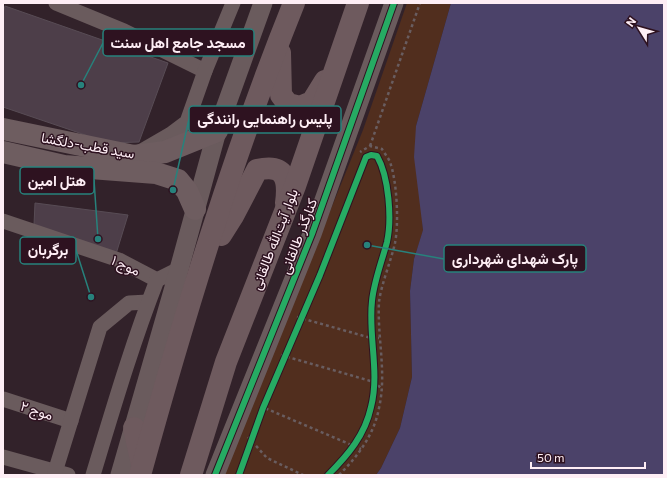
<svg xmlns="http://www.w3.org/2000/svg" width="667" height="478" font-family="Commissioner,Vazirmatn,sans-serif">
<rect width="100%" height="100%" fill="#32222a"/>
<polygon fill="#512e1e" points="407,3 451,3 416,126 423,231 414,259 410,291 412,377 400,428 381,468 376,475 223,475 363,130"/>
<polygon fill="#4b4269" points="451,3 664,3 664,475 376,475 381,468 400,428 412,377 410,291 414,259 423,230 414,157 416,126"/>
<g fill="#4d3e49" stroke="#584c55">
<polygon points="5,6 168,63 139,142 109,143 3,107 3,13"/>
<polygon points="35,203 128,215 116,254 34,225"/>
</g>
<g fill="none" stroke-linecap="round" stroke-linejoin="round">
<g stroke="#695d60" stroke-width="2.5" stroke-dasharray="3 3" stroke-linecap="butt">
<polyline points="370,146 420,3"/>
<polyline points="297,317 371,338 379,338"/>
<polyline points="281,355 374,382 381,388"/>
<polyline points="260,406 361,449"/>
<polyline points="248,437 267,458 303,475"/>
<path d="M339,475C358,456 374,435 379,408C387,373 377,337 379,302C381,285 391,261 395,243C399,223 397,181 390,162C388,157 384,153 382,149L370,146L360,152"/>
</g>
<g stroke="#6a5b5d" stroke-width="15">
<polyline points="56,3 124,31 205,71"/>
<polyline points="140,152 171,134 187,122 205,71 233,3"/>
<polyline points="3,221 119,260 157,280"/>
<polyline points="3,399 71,421"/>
<polyline points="3,457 68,475"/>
<polyline points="55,472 100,327 129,303 148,302"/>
<path d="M93,475C113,409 132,344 157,280L179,269"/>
</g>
<g stroke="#6a5b5d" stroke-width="19">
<polyline points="120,475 175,284 217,131 263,3"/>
<polyline points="215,475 312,234 394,3"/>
</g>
<g stroke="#6e5d60" stroke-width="22">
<polyline points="3,129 134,156 165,152 217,131"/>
<polyline points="3,152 64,166 156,173 178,180 187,191 195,209"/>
</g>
<g stroke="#6e5a5e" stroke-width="22">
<polyline points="280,53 281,95 288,104 300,107 312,102 325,81"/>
<path d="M221,235L233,216L257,170C286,163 289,180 286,203"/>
<polyline points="134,428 142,464"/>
<path d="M140,475C184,316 232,157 294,3"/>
<polyline points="191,475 226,362 295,186 358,3"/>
</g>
<defs>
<g id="cycleway">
<polyline points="215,475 312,234 394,3"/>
<path d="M239,475L263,408L320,275L366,157L371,155L377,156C389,177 392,219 387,242C382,261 374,281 372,301C368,336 380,372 371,407C365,435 348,455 328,475"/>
</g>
</defs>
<use href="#cycleway" stroke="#2e1220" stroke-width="8"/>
<use href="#cycleway" stroke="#26ab63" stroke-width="6"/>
</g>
<g text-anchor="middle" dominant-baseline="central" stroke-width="3" stroke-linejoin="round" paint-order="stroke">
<g font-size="14" fill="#feeef5" stroke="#2e1220">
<text transform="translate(88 145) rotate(10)">سید قطب-دلگشا</text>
<text transform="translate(298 236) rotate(-69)">کنارگذر طالقانی</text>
<text transform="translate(274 239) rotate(-69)">بلوار آیت‌الله طالقانی</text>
<text transform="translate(126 265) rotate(25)">موج ۱</text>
<text transform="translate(37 410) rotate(18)">موج ۲</text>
</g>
</g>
<path fill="none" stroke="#27827c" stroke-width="1.5" d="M81 85L103 43M173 190L189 119M98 239L94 180M91 297L76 250M367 245L444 259"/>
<g fill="#27827c" stroke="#2e1220" stroke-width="1.5">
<circle cx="81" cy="85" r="4"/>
<circle cx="173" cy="190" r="4"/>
<circle cx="98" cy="239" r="4"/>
<circle cx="91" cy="297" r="4"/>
<circle cx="367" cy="245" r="4"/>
</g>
<g fill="#2e1220" stroke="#27827c" stroke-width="1.5">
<rect x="103" y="29" width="151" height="27" rx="4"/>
<rect x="189" y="106" width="152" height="27" rx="4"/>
<rect x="20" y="167" width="74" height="27" rx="4"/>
<rect x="20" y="237" width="56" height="27" rx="4"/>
<rect x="444" y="245" width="142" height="27" rx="4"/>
</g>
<g font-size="15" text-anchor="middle" font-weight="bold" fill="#feeef5">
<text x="178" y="48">مسجد جامع اهل سنت</text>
<text x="265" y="124">پلیس راهنمایی رانندگی</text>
<text x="57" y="186">هتل امین</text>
<text x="48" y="255">برگربان</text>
<text x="515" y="264">پارک شهدای شهرداری</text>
</g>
<rect width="667" height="478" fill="none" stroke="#feeef5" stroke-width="8"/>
<g transform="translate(639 28) rotate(307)" stroke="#2e1220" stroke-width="3" paint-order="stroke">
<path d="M0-3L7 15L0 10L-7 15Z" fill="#feeef5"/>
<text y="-6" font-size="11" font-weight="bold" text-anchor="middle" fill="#feeef5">N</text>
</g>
<path d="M531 462v6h114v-6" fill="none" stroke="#feeef5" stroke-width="2"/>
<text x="537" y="462" font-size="12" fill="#feeef5" stroke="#2e1220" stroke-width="3" paint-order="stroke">50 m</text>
</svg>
